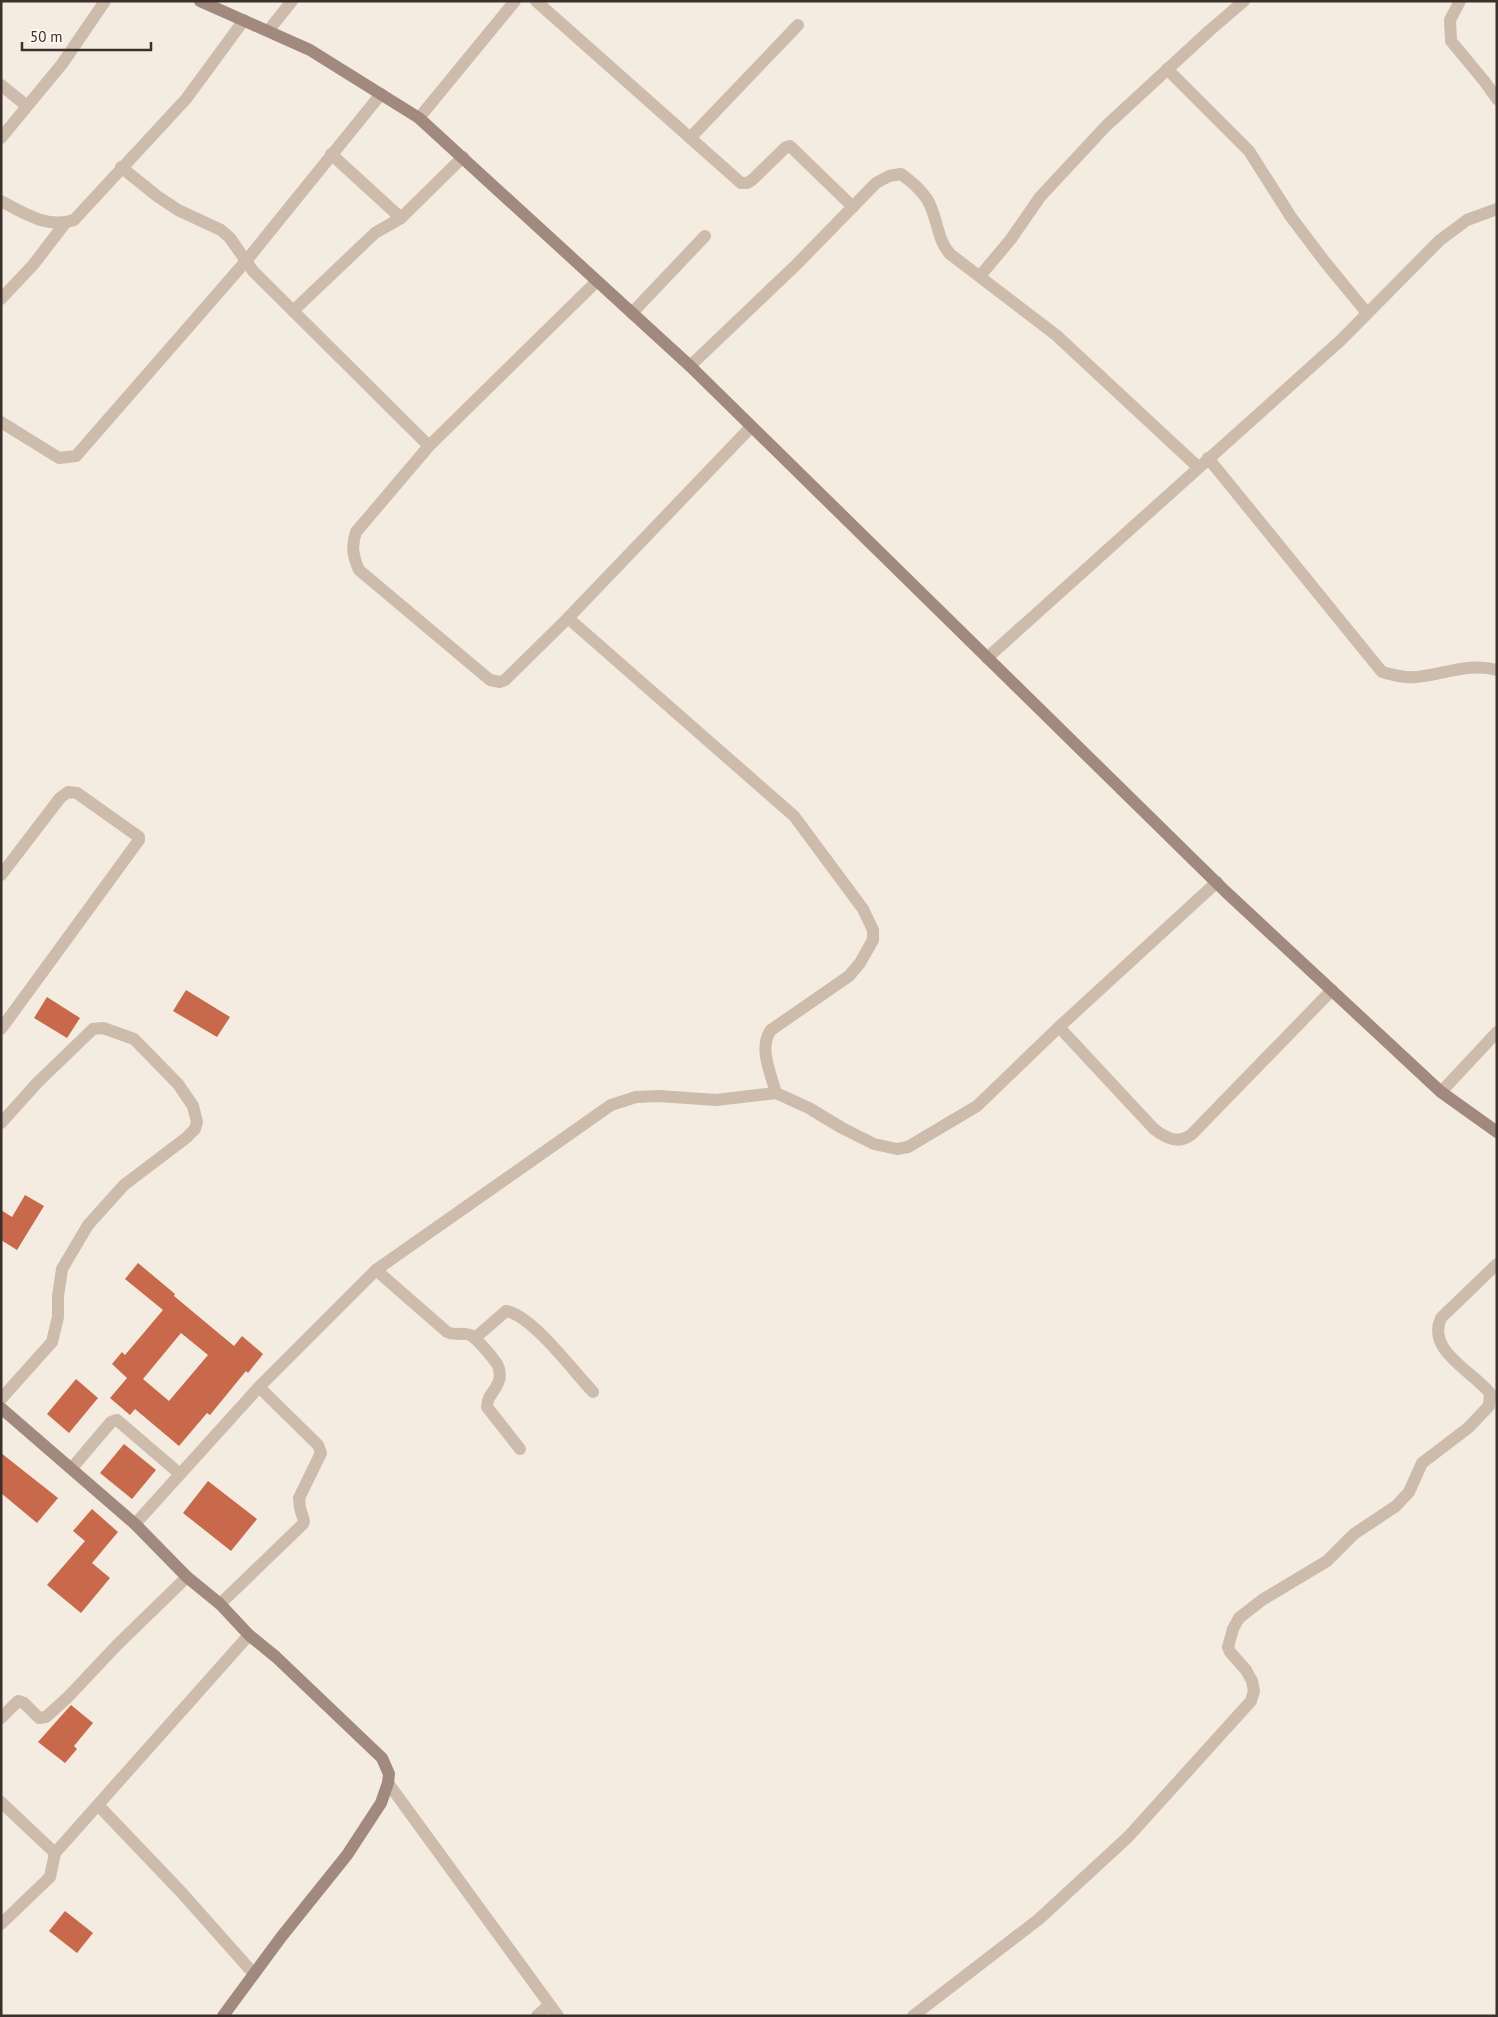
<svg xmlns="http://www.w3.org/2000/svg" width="1498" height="2017" font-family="'PT Sans',sans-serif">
<rect width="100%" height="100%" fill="#f4ebe1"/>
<g fill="#c8694b" fill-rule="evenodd">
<polygon points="186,990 230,1017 217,1037 173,1011"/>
<polygon points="47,997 80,1018 67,1038 34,1018"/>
<polygon points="25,1195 44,1206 17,1250 1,1240 1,1210 12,1217"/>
<path d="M138,1263L175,1294L174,1296L234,1346L242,1336L263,1354L248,1373L246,1371L210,1415L207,1413L179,1446L135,1409L130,1415L110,1398L127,1378L112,1364L122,1352L125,1355L163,1310L125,1279ZM181,1333L208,1355L169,1401L143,1379Z"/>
<polygon points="76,1379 98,1398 69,1433 47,1414"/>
<polygon points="124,1444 156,1470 132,1499 100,1473"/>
<polygon points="1,1453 58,1498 37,1523 1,1493"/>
<polygon points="208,1481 257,1519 231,1551 183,1513"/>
<polygon points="92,1509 118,1532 92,1563 110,1578 81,1613 47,1585 85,1541 73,1531"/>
<polygon points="71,1705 93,1723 74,1746 77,1749 65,1763 38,1742"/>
<polygon points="65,1911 93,1933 77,1953 49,1931"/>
</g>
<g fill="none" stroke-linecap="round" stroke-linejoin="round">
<g stroke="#cdbbac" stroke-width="12">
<polyline points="536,1 741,183 747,183 752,180 786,147 790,146 853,207"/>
<polyline points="1460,1 1450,20 1451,41 1485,82 1497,99"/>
<polyline points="268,31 292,1"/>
<polyline points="1167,69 1249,151 1291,217 1325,262 1367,313"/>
<polyline points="1,85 27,106"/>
<polyline points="419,118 515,1"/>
<polyline points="1,138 62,64 105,1"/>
<polyline points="690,138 798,25"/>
<polyline points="331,154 401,218"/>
<polyline points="121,167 157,196 178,210 221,230 230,238 253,271 429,446"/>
<path d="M1,201C23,213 48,229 74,220L186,99L244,20"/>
<polyline points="980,276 1011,239 1040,197 1106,126 1209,31 1244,1"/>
<path d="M596,282L429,446L356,532C351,547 353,556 359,570L490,680L500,682L505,680L568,618L794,816L863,909L873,930V940L860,963L849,976L771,1030C758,1047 771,1074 776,1093"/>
<polyline points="1,299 33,265 66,222"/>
<polyline points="293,311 375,233 401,218 463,157"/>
<polyline points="632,313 705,236"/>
<path d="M690,366L796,265L876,183L889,176L901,174C911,181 920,189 927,199C938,217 936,238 950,254L1056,335L1198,467"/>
<polyline points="1,422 59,458 76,456 246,261 381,94"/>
<path d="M1208,458L1382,672C1393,675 1404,678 1416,677C1442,675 1471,662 1497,670"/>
<polyline points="568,618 751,427"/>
<polyline points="987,658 1341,340 1440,240 1467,220 1497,209"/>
<polyline points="1,875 60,798 68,792 77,793 139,837 139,840 1,1029"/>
<path d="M1059,1027L1154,1129C1166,1138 1178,1145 1192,1134L1332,990"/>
<polyline points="1441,1092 1497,1032"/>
<polyline points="1,1123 38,1082 93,1029 103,1028 134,1039 178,1084 193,1106 197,1122 195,1129 186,1138 124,1185 88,1225 62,1269 58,1296 58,1317 52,1342 1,1399"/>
<path d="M376,1270L447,1332C455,1336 462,1332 470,1335C476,1337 493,1358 497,1364C500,1369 501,1378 498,1383C494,1394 488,1393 487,1407L520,1449"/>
<path d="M475,1338L506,1311C532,1315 574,1372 593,1392"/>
<polyline points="72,1468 111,1422 117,1420 180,1474"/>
<polyline points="135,1524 259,1387 376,1270 611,1105 636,1097 659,1096 716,1100 776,1093 809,1108 842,1128 874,1144 897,1149 908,1147 977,1106 1059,1027 1217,882"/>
<polyline points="220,1604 303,1524 304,1521 300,1508 299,1498 321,1453 318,1445 259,1387"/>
<polyline points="1,1718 18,1701 24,1703 39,1718 46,1717 68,1697 118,1644 187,1577"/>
<polyline points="388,1783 558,2016"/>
<polyline points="1,1802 55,1853"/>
<polyline points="98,1805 182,1893 254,1974"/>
<polyline points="1,1924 50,1877 55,1853 249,1635"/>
<polyline points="537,2016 549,2005"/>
<path d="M913,2016L1039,1919L1128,1837L1251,1701L1254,1691L1252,1681L1246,1670L1230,1652L1228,1647L1233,1629L1239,1618L1262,1600L1327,1561L1354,1534L1396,1506L1409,1492L1422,1463L1468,1428L1489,1406L1490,1393C1472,1371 1426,1350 1441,1318L1497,1264"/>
</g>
<g stroke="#a18a7d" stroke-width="12">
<polyline points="200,1 310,50 419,118 690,366 1225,891 1441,1092 1497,1132"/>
<polyline points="1,1408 135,1524 187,1577 220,1604 249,1635 276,1657 382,1758 389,1774 388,1783 381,1803 347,1855 282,1936 223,2016"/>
</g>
</g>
<rect width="1498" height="2017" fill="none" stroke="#3b302b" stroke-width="5"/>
<path d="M22 42v8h129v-8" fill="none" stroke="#3b302b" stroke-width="2.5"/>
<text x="30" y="42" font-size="15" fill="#3b302b" stroke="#fbf5ee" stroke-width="4" paint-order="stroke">50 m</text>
</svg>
